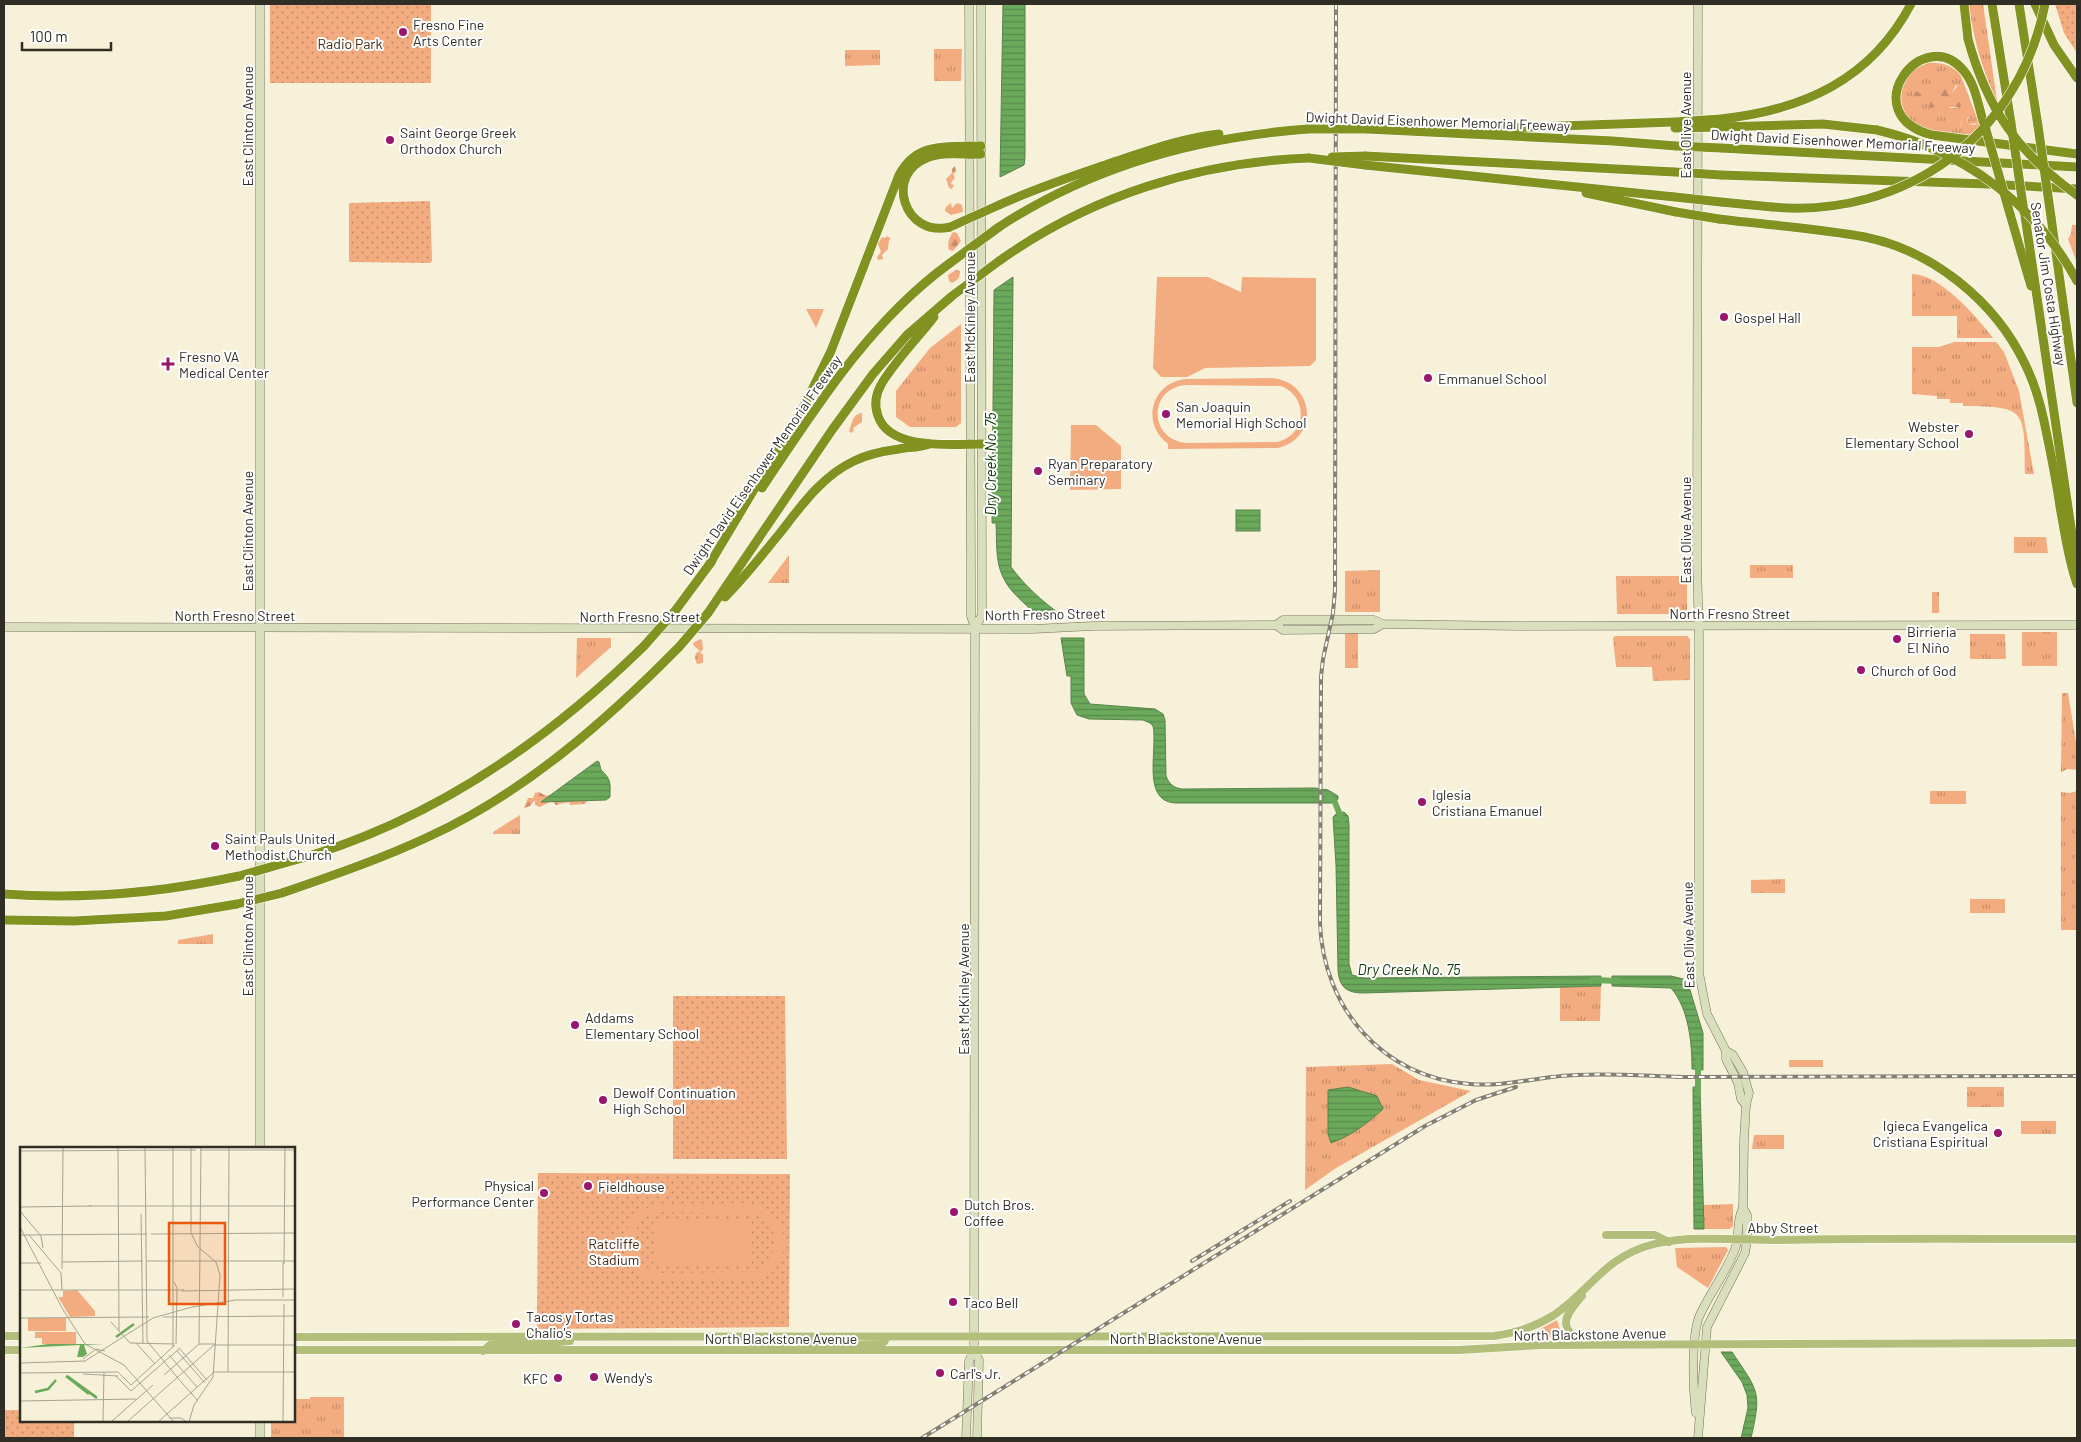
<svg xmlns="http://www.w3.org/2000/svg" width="2081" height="1442" font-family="Barlow,sans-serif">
<defs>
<pattern id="grass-tufts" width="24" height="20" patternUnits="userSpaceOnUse" patternTransform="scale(1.25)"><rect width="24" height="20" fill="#f3ac80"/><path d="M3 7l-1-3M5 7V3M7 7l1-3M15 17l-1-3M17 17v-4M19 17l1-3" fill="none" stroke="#c58c69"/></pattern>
<pattern id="forest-firs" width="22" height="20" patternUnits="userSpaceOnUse" patternTransform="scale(1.25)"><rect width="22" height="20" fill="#f3ac80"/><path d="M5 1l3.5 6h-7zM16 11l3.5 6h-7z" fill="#c58c69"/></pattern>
<pattern id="park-dots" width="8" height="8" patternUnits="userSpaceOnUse" patternTransform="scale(1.25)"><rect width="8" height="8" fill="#f3ac80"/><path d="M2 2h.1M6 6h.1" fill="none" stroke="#c58c69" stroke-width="1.8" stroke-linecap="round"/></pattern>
<pattern id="water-rules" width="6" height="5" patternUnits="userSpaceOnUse" patternTransform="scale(1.25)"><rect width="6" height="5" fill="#6ba95b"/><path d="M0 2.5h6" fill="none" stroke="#588a4b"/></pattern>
</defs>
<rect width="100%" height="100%" fill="#f7f1da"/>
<g fill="url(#grass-tufts)" fill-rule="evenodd">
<path d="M1969,4H1983L1997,101C1982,70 1973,38 1969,4Z"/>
<polygon points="934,49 962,49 961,81 934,81"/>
<polygon points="845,50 880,50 880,65 845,66"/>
<path d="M1928,63C1941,62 1953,65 1961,76L1979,123L1969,124L1967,122L1969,117L1963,119L1958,118L1962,120L1959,130L1963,134C1946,132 1928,132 1913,122C1895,108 1899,80 1917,68C1920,66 1924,65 1928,63ZM1956,85L1961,89L1962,98L1960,107L1952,108L1939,105L1938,100H1931L1952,93Z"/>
<path d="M1912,274C1940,274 1977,317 1993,338H1957V316H1912Z"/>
<polygon points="806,309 824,309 816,328"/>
<polygon points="961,324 961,423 956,427 910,427 896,417 896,391 930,348"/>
<path d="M1954,342H1996L2004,352L2019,391L2034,474H2025C2024,412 2029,406 1963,406V403H1950V399H1937V396L1912,394V347H1939Z"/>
<polygon points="2014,537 2046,537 2048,553 2014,553"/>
<polygon points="789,555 789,583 768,583"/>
<rect x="1750" y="565" width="43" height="13"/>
<polygon points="1380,570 1380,612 1345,612 1345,571"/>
<polygon points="1616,576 1687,576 1687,610 1683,614 1617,614"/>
<rect x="1932" y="592" width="7" height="21"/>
<rect x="2022" y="632" width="35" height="34"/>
<rect x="1345" y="633" width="13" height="35"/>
<polygon points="1970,634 2005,634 2006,659 1970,659"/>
<polygon points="1615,636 1687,636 1690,639 1690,680 1653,681 1652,667 1616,667 1613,638"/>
<polygon points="577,638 611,638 611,647 576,678"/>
<polygon points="2062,693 2068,693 2077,748 2077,770 2068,769 2061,772"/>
<rect x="1930" y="791" width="36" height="13"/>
<polygon points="2077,791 2077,930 2061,930 2061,792 2070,793"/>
<polygon points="520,815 520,834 493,834 493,832"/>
<polygon points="1785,879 1785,893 1751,893 1751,880"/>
<rect x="1970" y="899" width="35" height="14"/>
<polygon points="213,934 213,944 178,944 178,940"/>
<polygon points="1601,986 1600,1021 1560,1021 1560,987"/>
<rect x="1789" y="1060" width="34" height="7"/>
<polygon points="1392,1064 1419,1080 1471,1091 1336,1168 1305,1190 1306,1067"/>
<rect x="1967" y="1087" width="37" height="20"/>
<rect x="2021" y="1121" width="35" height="13"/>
<polygon points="1754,1135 1784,1135 1784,1149 1752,1149"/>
<polygon points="1733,1204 1733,1226 1730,1229 1704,1229 1703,1205"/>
<polygon points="1726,1247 1728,1250 1708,1288 1677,1267 1675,1248"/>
<polygon points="1557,1320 1563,1339 1532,1337 1529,1335"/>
<polygon points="310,1397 344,1397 344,1438 271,1438 271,1421 294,1421 294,1399 310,1399"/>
</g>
<g fill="url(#forest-firs)">
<path d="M1959,84L1966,92L1962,98L1963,103L1960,107H1946L1943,114L1939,115L1936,112L1938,101L1935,107L1931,108L1928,106C1931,99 1937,91 1944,88L1952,93Z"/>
<polygon points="1931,85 1934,86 1936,90 1933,97 1919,105 1917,102 1914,101 1912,97 1913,91 1915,90 1920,94 1922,92 1926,93"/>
<polygon points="1963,113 1965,113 1962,119 1968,116 1967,122 1968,123 1970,121 1969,124 1975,125 1977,123 1980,125 1970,135 1963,134 1959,130 1962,121 1958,120 1958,118"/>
<polygon points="955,166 956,172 953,174 955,178 952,181 951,184 954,185 952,189 949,188 946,179 952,173 952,169"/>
<polygon points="951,203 952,208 957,203 962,205 963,212 951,215 945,211 946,207"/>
<polygon points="2077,222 2077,263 2068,239 2071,234 2072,225 2076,225"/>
<path d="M953,232L957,233L961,241L953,251L949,250C947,244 949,238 953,232Z"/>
<polygon points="887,236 891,239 889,240 888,249 882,255 883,259 878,260 877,257 881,252 878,244 882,237 885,238"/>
<path d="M956,270L960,271C960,277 958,280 952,283L949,281L948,275Z"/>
<path d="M862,413V422L853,428L854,431L851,433L849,431C852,424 852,414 862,413Z"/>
<polygon points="700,639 702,640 703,649 700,653 703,654 703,663 697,664 695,658 696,653 700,651 694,646 693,643"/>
<polygon points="539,792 546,796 550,795 551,798 589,800 584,804 570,805 569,802 556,805 552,801 540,807 535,805 535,800 530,806 524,808 528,798 533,798 535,793"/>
</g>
<g fill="url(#park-dots)">
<rect x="270" y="4" width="161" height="79"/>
<polygon points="2055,4 2077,4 2077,53 2064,33"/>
<polygon points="430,201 432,261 430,263 349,262 349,203"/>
<polygon points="673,996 785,996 787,1159 673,1159"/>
<polygon points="538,1173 790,1174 789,1327 537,1329"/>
<polygon points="4,1410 21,1410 21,1421 74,1421 74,1438 4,1438"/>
</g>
<g fill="#f3ac80" fill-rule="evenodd">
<polygon points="1157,277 1208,277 1241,292 1242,277 1316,278 1316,360 1310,366 1205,368 1187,377 1161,377 1153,368"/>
<path d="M1186,379L1272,378C1315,382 1320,438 1278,448L1168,449V444C1140,423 1152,382 1186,379ZM1186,385L1281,386C1309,397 1307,435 1277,442L1187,443C1148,440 1148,388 1186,385Z"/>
<polygon points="1071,425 1096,425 1121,446 1121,489 1070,490"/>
<path d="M663,1204C683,1204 702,1204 721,1204C733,1204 745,1202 756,1205C777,1212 789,1234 782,1255C777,1269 765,1278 751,1281H640V1274C611,1249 625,1207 663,1204ZM663,1212L755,1214C784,1226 780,1265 750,1272L663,1273C623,1269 623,1215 663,1212Z"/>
<rect x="655" y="1221" width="97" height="43"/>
</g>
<g fill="url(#water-rules)" stroke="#59844b">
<polygon points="1003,4 1025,4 1025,158 1024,165 1000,177"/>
<path d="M1013,277L1011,567C1025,586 1042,601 1061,615L1059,617H1039C1027,605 1010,593 1003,577C995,561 997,540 996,523H992L994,290Z"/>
<rect x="1236" y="510" width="24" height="21"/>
<path d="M1061,638H1084V694L1090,704L1155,709L1163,714L1165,720L1166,776C1169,784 1174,788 1182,789L1315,788L1328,790L1338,796V799L1333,803H1175C1141,801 1158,749 1153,726L1150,723L1143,720L1089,719L1077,715L1071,703V676H1067Z"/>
<path d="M597,761L599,762L601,770C612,780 610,784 610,797L606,800L541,802Z"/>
<path d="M1344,812L1348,816L1349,824V964L1352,975L1364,978L1601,976V986L1363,993C1347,993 1339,987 1338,970L1336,865L1333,817L1337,813Z"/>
<path d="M1612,976H1671L1687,980L1703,1033V1070L1692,1069C1692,1043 1689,1009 1671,988L1612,986Z"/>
<path d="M1348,1087L1377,1096L1383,1109C1368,1123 1351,1136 1331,1143L1328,1134V1090Z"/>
<polygon points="1693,1087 1700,1087 1704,1229 1694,1229"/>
<path d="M1721,1352H1732C1758,1391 1762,1391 1751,1438H1741L1748,1408L1747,1395L1742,1382Z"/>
</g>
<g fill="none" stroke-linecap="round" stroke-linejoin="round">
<g stroke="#6ba95b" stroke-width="6">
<polyline points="1328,798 1334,800 1342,820"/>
<polyline points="1593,980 1618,981"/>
<polyline points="1698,1061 1698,1094"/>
</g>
<defs>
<g id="secondary">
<polyline points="260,4 260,1148"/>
<polyline points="1698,4 1697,561 1699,637 1699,973 1707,1014 1726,1051 1726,1059 1738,1083 1741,1099 1746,1105"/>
<polyline points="1276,625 1283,630 1374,629 1383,624"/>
<polyline points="4,627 1033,629 1093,626 1276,625 1283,620 1374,620 1383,624 1517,626 2077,625"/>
<polyline points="975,628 982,615 981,4"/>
<polyline points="974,1350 979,1360 977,1438"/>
<path d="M1696,1413C1693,1389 1691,1339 1699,1317C1709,1294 1726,1273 1735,1249C1740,1236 1736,1220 1743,1208"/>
<polyline points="260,1421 260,1438"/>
<polyline points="966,1438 969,1361 974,1350 975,628 971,616 971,576 969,4"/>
<polyline points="1698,1438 1707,1327 1745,1253 1747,1240 1747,1215 1743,1208 1744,1140 1746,1105 1749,1093 1743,1072 1733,1055 1726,1051"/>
</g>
<g id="primary">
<polyline points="1606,1235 1655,1235 1669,1242"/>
<path d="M1582,1296C1563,1318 1557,1328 1586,1344"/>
<polyline points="4,1336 21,1336"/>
<path d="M294,1337L1494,1336C1515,1333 1535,1327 1554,1315C1592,1289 1604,1257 1654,1244C1690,1235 1738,1240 1775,1240C1876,1238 1977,1239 2077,1239"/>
<polyline points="841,1346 880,1344 884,1342 887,1337"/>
<polyline points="752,1349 765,1344 788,1344 797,1337"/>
<polyline points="4,1350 21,1350"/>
<polyline points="294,1350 1459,1350 1542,1345 2077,1343"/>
<polyline points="528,1350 531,1345 535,1344 570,1341"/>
<polyline points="797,1350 802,1345 845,1341"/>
<polyline points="483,1351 490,1345 525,1342 528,1337"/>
</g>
<g id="highway">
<polyline points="1964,4 1968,39"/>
<polyline points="1992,4 2011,123"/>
<polyline points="2019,4 2038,126"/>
<polyline points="2035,4 2054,45 2077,78"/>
<path d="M1721,119C1803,110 1871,80 1911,4"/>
<path d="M1983,121C1978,104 1975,84 1964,71C1923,21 1853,114 1932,135L2077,154"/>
<polyline points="1721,127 1823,124 1877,130"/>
<polyline points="1367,129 1613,141 1676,146"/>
<polyline points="1473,129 1675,122"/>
<polyline points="1721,148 2077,167"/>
<polyline points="1365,156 1675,172"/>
<polyline points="1365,165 1675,197"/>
<polyline points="1721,175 1988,184 2077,189"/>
<polyline points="1586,193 1676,212"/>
<polyline points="1721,202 1772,207"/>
<path d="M999,205C1036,188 1073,176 1111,163C1147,151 1182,138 1219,134"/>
<polyline points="2010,214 2031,286"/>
<polyline points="2025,216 2077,568"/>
<polyline points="2051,217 2077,403"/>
<path d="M1719,219C1767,225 1817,228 1865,237C1933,251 1995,301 2025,364C2034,382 2040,402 2044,421C2050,450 2056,478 2060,507C2065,533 2068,559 2077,584"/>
<path d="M950,227C904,238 884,174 927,158C943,151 963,155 981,154"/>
<path d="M999,227C1092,166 1199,137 1308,129"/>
<path d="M999,261C1090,196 1198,162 1309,158"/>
<path d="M934,317C917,339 896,360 882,383C876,393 874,405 878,416C890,451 952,444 982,444"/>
<path d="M762,488C816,407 870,321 950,263"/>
<path d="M709,565L805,404L831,351L899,175C917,141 947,147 981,146"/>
<path d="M725,597C745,577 762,555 780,533C801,506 822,476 854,461C868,454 884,451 899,449C909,447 919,448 929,444"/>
<polyline points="675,611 712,561"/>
<polyline points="708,613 832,430 873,374 907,335 952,296"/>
<path d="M281,864C420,828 542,746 644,646"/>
<path d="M282,893C331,876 381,859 428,837C524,793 605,722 679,647"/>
<path d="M4,894C85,900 160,893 239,876"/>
<polyline points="4,920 74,921 166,916 237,904"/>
</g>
</defs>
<use href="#secondary" stroke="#75715c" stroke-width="9"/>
<use href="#primary" stroke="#fff" stroke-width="9"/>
<use href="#highway" stroke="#fff" stroke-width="10"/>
<use href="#secondary" stroke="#d9debc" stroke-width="8"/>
<use href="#primary" stroke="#b3be7a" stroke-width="8"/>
<use href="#highway" stroke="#819221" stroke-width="9"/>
<defs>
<g id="rail">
<path d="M1336,4L1335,590L1333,613L1323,659L1321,677L1320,923C1323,1008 1383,1078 1470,1084C1506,1087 1541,1076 1576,1075C1612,1073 1647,1076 1682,1077"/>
<polyline points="1677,1077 2077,1076"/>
<polyline points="1192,1261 1290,1201"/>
<polyline points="922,1438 1425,1126 1476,1100 1516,1087"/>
</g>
</defs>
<use href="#rail" stroke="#848071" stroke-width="4"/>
<use href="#rail" stroke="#fefefe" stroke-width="2" stroke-dasharray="5.5" stroke-linecap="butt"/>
<defs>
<g id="highway-bridge">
<path d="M1968,39C1987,109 2018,153 2077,195"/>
<polyline points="1675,122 1721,119"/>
<polyline points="1984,123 2010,214"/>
<polyline points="2011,123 2024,212"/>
<polyline points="2038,126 2051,217"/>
<polyline points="1675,128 1721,127"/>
<polyline points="1308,129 1367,129"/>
<path d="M1877,130C1962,150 2035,203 2077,281"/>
<polyline points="1676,146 1721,148"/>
<polyline points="1332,157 1365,156"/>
<polyline points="1309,158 1365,165"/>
<polyline points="1675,172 1721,175"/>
<polyline points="1675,197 1721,202"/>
<path d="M1772,207C1905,219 2020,135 2045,4"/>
<polyline points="1676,212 1719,219"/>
<polyline points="950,227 999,205"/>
<polyline points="950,263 999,227"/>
<polyline points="952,296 999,261"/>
<polyline points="644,646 675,611"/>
<polyline points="679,647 708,613"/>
<polyline points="239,876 281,864"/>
<polyline points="237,904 282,893"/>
</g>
</defs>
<use href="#highway-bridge" stroke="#fff" stroke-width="10" stroke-linecap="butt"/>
<use href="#highway-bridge" stroke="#819221" stroke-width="9"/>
</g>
<g fill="#99166b" stroke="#fefefe" stroke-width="2">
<circle cx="403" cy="32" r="5"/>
<circle cx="390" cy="140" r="5"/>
<circle cx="1724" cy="317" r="5"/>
<path d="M165.5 356.5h5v5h5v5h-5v5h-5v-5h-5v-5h5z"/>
<circle cx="1428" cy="378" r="5"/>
<circle cx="1166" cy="414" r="5"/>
<circle cx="1969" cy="434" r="5"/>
<circle cx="1038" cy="471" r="5"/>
<circle cx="1897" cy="639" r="5"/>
<circle cx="1861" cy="670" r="5"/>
<circle cx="1422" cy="802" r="5"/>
<circle cx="215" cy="846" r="5"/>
<circle cx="575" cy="1025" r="5"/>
<circle cx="603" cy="1100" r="5"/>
<circle cx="1998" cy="1133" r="5"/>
<circle cx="588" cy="1186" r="5"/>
<circle cx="544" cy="1193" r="5"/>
<circle cx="954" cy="1212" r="5"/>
<circle cx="953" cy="1302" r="5"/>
<circle cx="516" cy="1324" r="5"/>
<circle cx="940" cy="1373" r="5"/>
<circle cx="594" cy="1377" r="5"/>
<circle cx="558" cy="1378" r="5"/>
</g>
<g text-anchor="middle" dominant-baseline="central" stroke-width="4" stroke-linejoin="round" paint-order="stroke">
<g font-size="14" fill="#302d25" stroke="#fefefe" text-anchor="start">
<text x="413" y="24">Fresno Fine<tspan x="413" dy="16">Arts Center</tspan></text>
<text x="400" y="132">Saint George Greek<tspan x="400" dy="16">Orthodox Church</tspan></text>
<text x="1734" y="317">Gospel Hall</text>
<text x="179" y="356">Fresno VA<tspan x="179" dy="16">Medical Center</tspan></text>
<text x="1438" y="378">Emmanuel School</text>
<text x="1176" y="406">San Joaquin<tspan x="1176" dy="16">Memorial High School</tspan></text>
<text x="1959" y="426" text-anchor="end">Webster<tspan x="1959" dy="16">Elementary School</tspan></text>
<text x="1048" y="463">Ryan Preparatory<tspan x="1048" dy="16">Seminary</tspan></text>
<text x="1907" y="631">Birrieria<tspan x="1907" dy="16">El Niño</tspan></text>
<text x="1871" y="670">Church of God</text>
<text x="1432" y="794">Iglesia<tspan x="1432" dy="16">Cristiana Emanuel</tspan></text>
<text x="225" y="838">Saint Pauls United<tspan x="225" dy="16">Methodist Church</tspan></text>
<text x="585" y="1017">Addams<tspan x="585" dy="16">Elementary School</tspan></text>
<text x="613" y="1092">Dewolf Continuation<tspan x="613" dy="16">High School</tspan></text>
<text x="1988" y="1125" text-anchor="end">Igieca Evangelica<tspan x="1988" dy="16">Cristiana Espiritual</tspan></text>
<text x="534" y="1185" text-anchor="end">Physical<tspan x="534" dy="16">Performance Center</tspan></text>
<text x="598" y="1186">Fieldhouse</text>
<text x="964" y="1204">Dutch Bros.<tspan x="964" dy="16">Coffee</tspan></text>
<text x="963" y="1302">Taco Bell</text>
<text x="526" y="1316">Tacos y Tortas<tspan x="526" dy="16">Chalio's</tspan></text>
<text x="950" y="1373">Carl's Jr.</text>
<text x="604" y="1377">Wendy's</text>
<text x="548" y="1378" text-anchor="end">KFC</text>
</g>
<g font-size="14" fill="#48250d" stroke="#fefefe">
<text x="350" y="43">Radio Park</text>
<text x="614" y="1243">Ratcliffe<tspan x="614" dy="16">Stadium</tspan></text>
</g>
<g font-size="14" fill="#302d25" stroke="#fefefe">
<text transform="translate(1438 121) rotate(2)">Dwight David Eisenhower Memorial Freeway</text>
<text transform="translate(1685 125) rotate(-90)">East Olive Avenue</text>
<text transform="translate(247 126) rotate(-90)">East Clinton Avenue</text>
<text transform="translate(1843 141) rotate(3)">Dwight David Eisenhower Memorial Freeway</text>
<text transform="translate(2049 284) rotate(81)">Senator Jim Costa Highway</text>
<text transform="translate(969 317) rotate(-90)">East McKinley Avenue</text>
<text transform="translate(762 465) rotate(-55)">Dwight David Eisenhower Memorial Freeway</text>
<text transform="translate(1685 530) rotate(-90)">East Olive Avenue</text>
<text transform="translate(247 531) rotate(-90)">East Clinton Avenue</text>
<text x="1730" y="613">North Fresno Street</text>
<text transform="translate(1045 614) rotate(-1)">North Fresno Street</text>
<text x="235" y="615">North Fresno Street</text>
<text x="640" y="616">North Fresno Street</text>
<text transform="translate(1688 935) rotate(-91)">East Olive Avenue</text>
<text transform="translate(247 936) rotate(-90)">East Clinton Avenue</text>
<text transform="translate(963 989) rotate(-90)">East McKinley Avenue</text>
<text x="1783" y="1227">Abby Street</text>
<text transform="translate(1590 1334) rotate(-1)">North Blackstone Avenue</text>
<text x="781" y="1338">North Blackstone Avenue</text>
<text x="1186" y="1338">North Blackstone Avenue</text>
</g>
<g font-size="15" font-style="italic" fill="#0d3801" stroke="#fefefe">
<text transform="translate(990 464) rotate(-90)">Dry Creek No. 75</text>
<text x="1409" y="969">Dry Creek No. 75</text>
</g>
</g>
<g transform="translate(20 1147)">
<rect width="275" height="275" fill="#f7f1da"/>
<path d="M8,171H46V184H8ZM15,185H56V197H22V191H15Z" fill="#f3ac80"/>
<path d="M57,143L75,164V169L50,170L38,150H43V144Z" fill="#f3ac80"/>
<path d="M97,189L84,197L64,198L67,207L63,210H57L60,198L0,201L28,197H84Z" fill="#6ba95b"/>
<path fill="none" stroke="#6ba95b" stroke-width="2.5" d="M96,190L114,177M46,229L69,247M46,229L77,251M47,229L76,250M15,245L28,242L36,233"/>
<path fill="none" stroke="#a7a392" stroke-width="1" d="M98,0L99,184M125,0L127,194L157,230M153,0V200M180,3H275M0,4L176,3M69,59H275M0,60L71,59M0,64L21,89L23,101M121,67L123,196M0,80L42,161L65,197L104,218L154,275M131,87L275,86M0,88L127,87M9,88L20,101M20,101L41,126L42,143M127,114H274M42,115L123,114M263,115V150M0,116H21M264,117L265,0M42,122L43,0M154,135L157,141L156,197M0,143H164M162,144L275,142M143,170L275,169M0,171L129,170M91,175L110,196L154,197M116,196L135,217M179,197L181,0M179,197H195M159,201L187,233M157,204L185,236M149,208L177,240M63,212L76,202L85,204M0,216L65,214L133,171L172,160L216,153H275M208,225L209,0M0,226L98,225L111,238L155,198M63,227L98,229M144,228L179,197M96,229L111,244L160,201M156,229L178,254M165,251L194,225H275M0,254L116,252M149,271H161L167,275M92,274L133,238M83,275L84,225M107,275L194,198H275M138,275L165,251M169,275L174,258L193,230L200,128L196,115L178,100L171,86V0M263,275L264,157"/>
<path fill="#e8590c" fill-opacity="0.15" stroke="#e8590c" stroke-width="2.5" d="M149,76H205V157H149Z"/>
<rect width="275" height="275" fill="none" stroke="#302d25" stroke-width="2.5"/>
</g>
<rect width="2081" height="1442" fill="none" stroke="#302d25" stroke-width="10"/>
<path d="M22 42v8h89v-8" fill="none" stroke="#302d25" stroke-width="2.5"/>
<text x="30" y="42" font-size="15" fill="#302d25" stroke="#fefefe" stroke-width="4" paint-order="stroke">100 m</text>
</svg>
